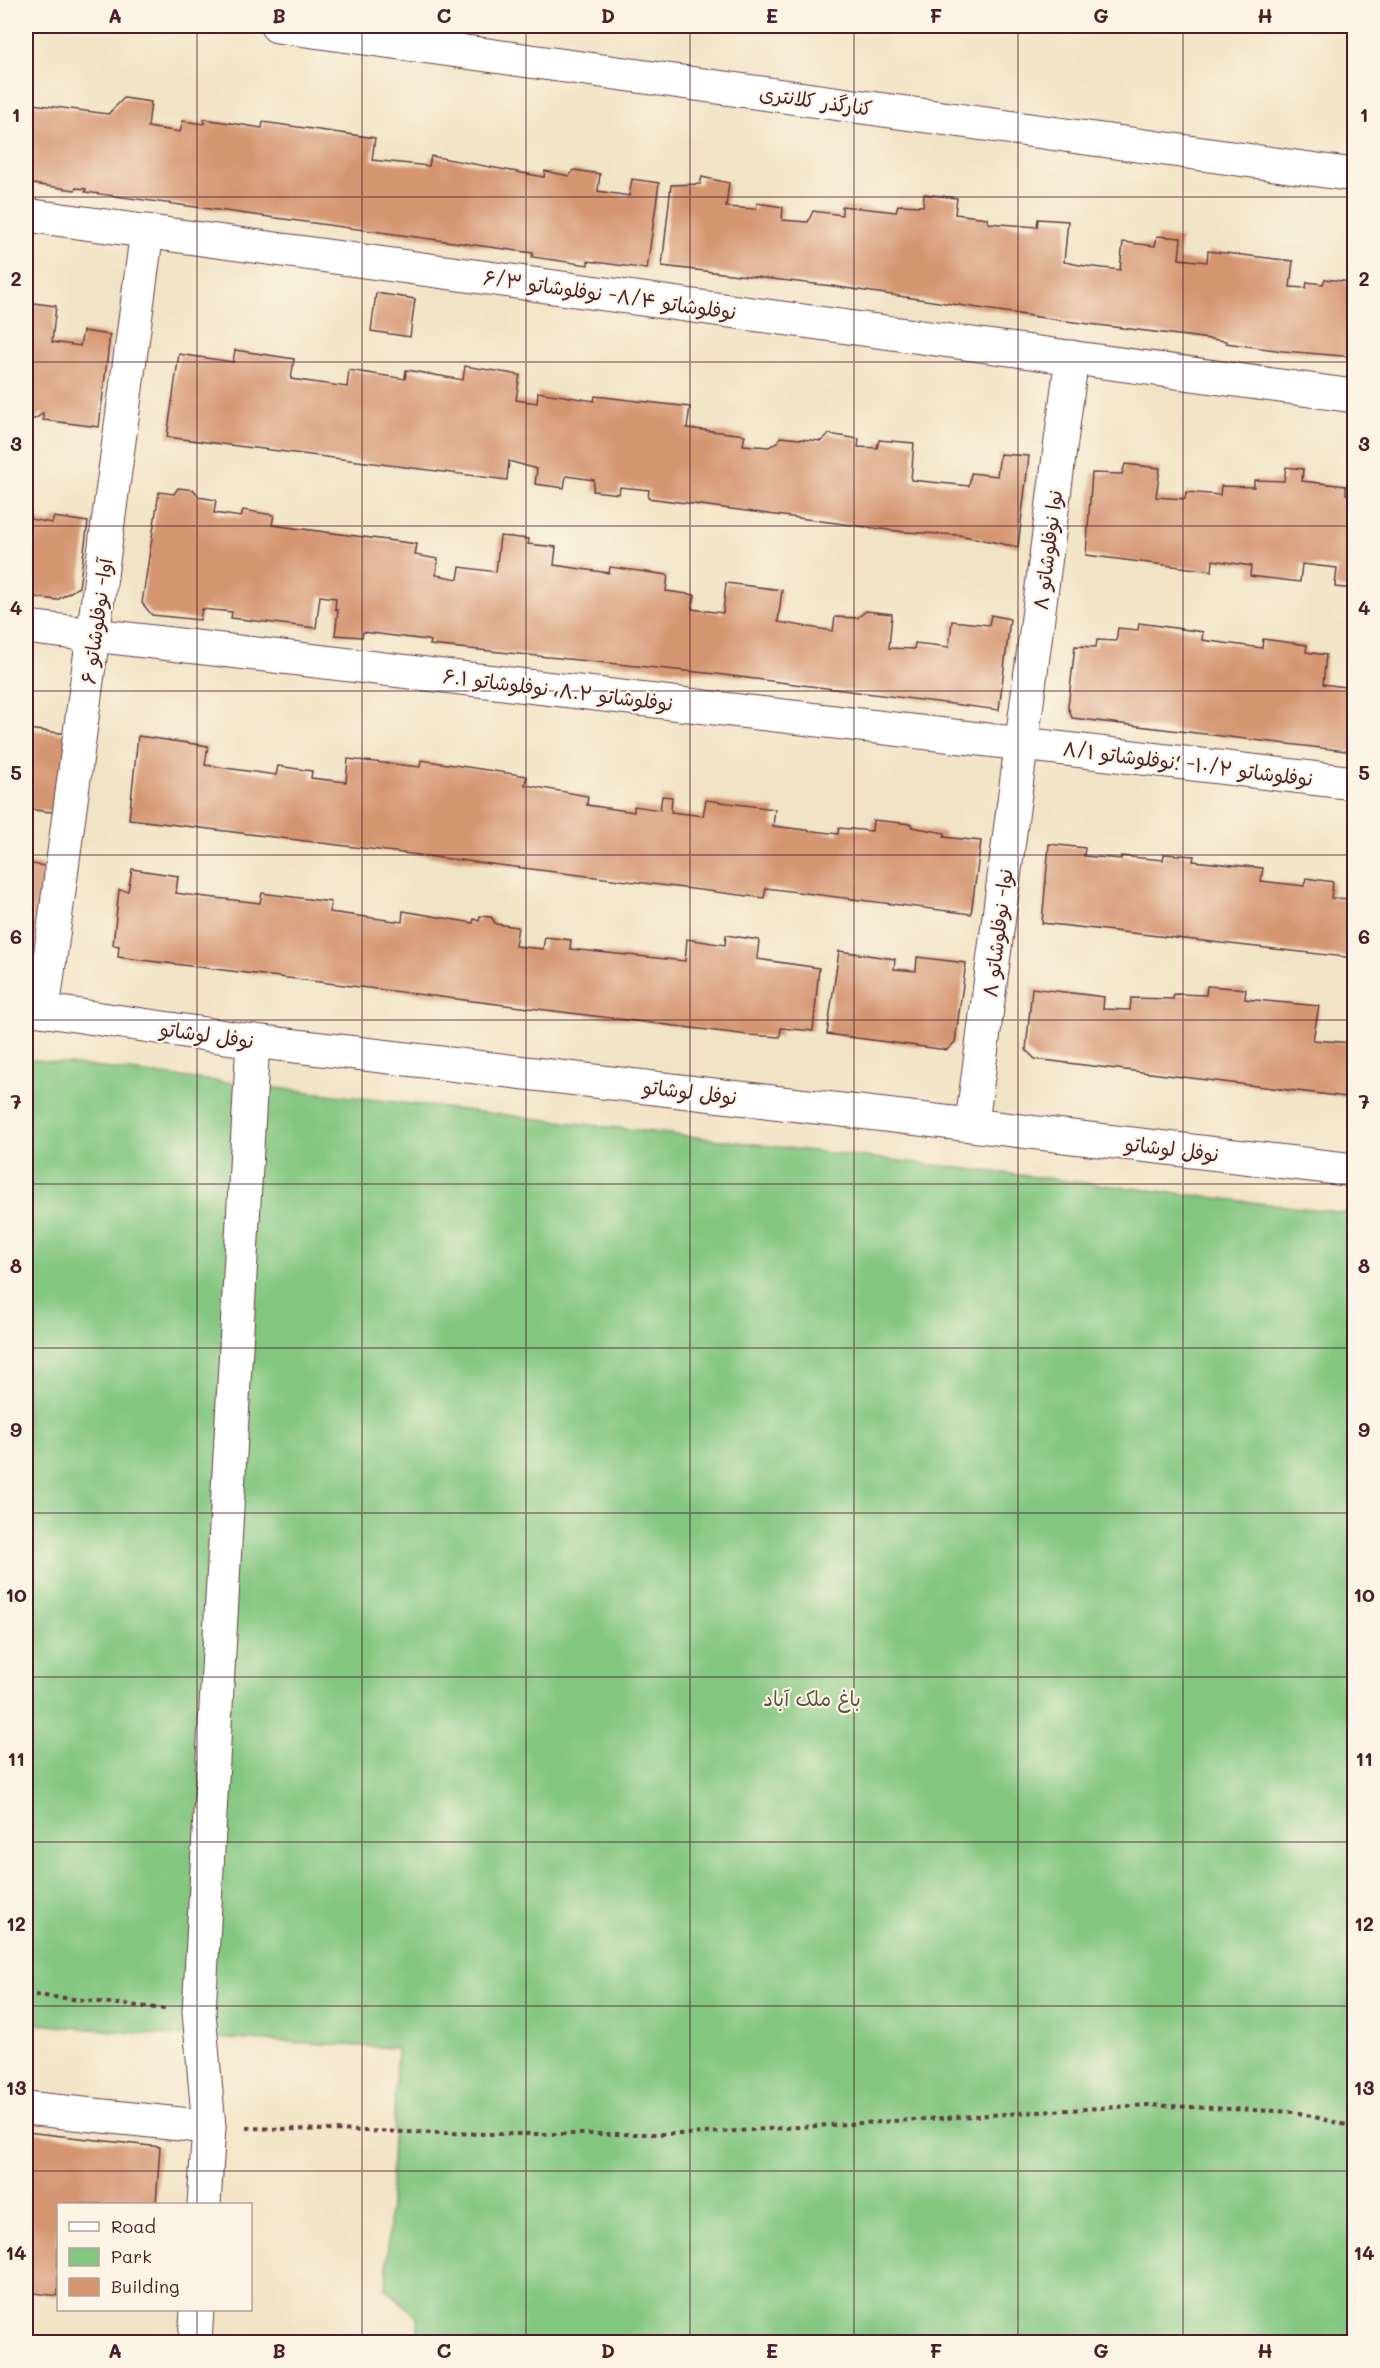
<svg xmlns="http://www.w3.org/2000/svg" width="1380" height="2368" font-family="Mali,'Playpen Sans Arabic',sans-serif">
<rect width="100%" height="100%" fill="#fcf5e5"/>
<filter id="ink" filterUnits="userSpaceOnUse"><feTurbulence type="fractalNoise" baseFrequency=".0167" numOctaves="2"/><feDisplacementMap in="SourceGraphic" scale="12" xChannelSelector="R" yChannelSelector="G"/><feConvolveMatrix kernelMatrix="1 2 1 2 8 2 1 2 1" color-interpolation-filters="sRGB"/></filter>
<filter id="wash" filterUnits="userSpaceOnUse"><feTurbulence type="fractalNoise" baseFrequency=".008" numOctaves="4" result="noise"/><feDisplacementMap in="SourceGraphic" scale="24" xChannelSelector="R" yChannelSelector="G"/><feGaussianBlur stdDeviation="1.35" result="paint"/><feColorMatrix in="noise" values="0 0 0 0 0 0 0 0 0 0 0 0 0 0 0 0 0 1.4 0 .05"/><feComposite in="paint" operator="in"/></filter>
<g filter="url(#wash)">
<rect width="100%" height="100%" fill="#f1e3c5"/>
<polygon fill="#82c680" stroke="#667256" stroke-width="1.5" points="26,1059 1354,1214 1354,2342 418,2342 418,2318 386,2288 397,2048 157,2035 26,2023"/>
<g id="blocks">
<g fill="#d59672">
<polygon points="124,98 151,102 148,127 180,132 183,121 204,124 204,119 262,128 263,122 375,138 372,160 429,166 431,156 544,177 545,171 569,176 574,170 600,174 598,191 629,196 632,179 659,183 647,269 588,261 588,265 532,257 533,253 85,192 86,189 76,188 75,190 26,183 26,125 30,126 33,104 108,114"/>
<polygon points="702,177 729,183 726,207 756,209 757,203 783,207 782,220 808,222 813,211 842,215 842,206 896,212 898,205 923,206 924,194 957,198 955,214 987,218 988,223 1037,227 1038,219 1068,221 1064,262 1085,266 1120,270 1123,242 1155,246 1157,236 1181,238 1179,259 1207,262 1208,251 1293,261 1290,287 1306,288 1307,282 1323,284 1325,279 1351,282 1350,290 1354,290 1354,357 1283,351 1226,343 1226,341 1058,320 832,286 662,266 671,185 700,184"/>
<polygon points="376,293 415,299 410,337 371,331"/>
<polygon points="26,302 56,306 52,342 80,346 83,331 110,335 99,427 43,420 43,413 35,419 26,418"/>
<polygon points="235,350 294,359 291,379 347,387 349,370 405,379 406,370 463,380 465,366 520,375 516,400 537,403 538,392 594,401 595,396 690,407 687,428 745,435 743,445 769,447 778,442 780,437 821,441 829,434 859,439 858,447 877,448 879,440 914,443 911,480 969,486 971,473 997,476 1000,454 1029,456 1018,547 959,535 904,532 648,498 649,490 620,487 619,494 593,491 594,480 566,476 564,488 535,484 537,469 509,461 507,480 167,437 179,354 233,362"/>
<polygon points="1125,464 1160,468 1156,497 1185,499 1186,492 1220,495 1221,486 1254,487 1254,480 1284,481 1286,467 1303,469 1302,481 1346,486 1346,494 1354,495 1354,589 1335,587 1337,568 1302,564 1300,582 1250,576 1251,566 1213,560 1212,571 1086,555 1092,473 1122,474"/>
<polygon points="178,488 194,490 199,497 216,500 214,513 241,517 243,510 274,515 272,525 417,544 415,555 438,559 436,575 458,579 460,567 496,572 500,536 529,539 528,544 556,547 554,565 609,573 610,567 668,575 666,591 695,595 692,609 723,613 726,583 782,590 778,622 833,631 835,617 857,618 866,611 892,614 889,648 914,649 915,643 949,647 952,621 989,625 991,615 1010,619 999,710 716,674 430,645 431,641 427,640 363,632 362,637 335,635 338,610 335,609 336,598 320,596 316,628 231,618 232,612 202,609 200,620 152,615 142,603 159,492 174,494"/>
<polygon points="26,511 31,512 30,519 52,523 54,517 88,522 79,587 57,600 26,596"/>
<polygon points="1139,623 1203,632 1202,640 1262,648 1263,639 1307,645 1306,652 1326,655 1323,684 1346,687 1354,683 1354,752 1072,718 1068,707 1075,646 1096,647 1097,640 1116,641 1118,628 1138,630"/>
<polygon points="26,721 29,721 27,729 68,734 59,813 26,809"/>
<polygon points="138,736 208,746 205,765 276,775 278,766 312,771 311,778 346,782 348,759 420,767 421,760 527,776 525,785 588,796 587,805 634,812 634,806 660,810 662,796 672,797 671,812 703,816 706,800 775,809 773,826 838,834 839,828 872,831 873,820 911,824 912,827 945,833 944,837 981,841 971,914 766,888 764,898 129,819"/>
<polygon points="1049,844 1085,848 1084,856 1121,859 1121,856 1163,860 1164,854 1194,856 1193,861 1263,868 1261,881 1304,886 1306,878 1333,882 1331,898 1354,899 1354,958 1042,923"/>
<polygon points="26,863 52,867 35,950 26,948"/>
<polygon points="132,869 178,876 176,893 189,895 260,903 262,893 331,902 330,912 402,922 403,911 473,923 474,919 479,921 480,916 491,917 496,924 518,927 515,946 543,949 545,937 571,940 570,949 685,961 687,939 725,945 726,935 759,940 757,959 819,968 813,1031 781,1028 780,1037 748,1035 118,957 119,946 113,945 119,890 128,891"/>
<polygon points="839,951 895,959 894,969 916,971 917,957 966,963 955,1042 947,1050 827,1034"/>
<polygon points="1207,986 1246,989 1245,999 1319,1006 1313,1040 1354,1043 1354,1098 1035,1059 1026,1050 1032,988 1104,997 1103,1009 1130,1010 1131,998 1173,999 1174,994 1206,995"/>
<polygon points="26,2132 160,2147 156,2204 58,2204 58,2296 26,2292"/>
</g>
</g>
</g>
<g filter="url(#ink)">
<use href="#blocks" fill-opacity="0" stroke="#633c42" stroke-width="1.5"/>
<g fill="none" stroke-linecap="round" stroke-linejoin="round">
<defs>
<g id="minor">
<polyline points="277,26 1354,175"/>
<polyline points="26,215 1354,396"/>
<polyline points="26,627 1354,783"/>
<polyline points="26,1008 253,1041 1354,1170"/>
<polyline points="43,1010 147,231"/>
<polyline points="972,1123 1072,357"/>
<polyline points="26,2108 209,2127"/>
<polyline points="204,2204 209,2127 199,2012 253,1041"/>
<polyline points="195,2342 197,2310"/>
</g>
</defs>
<use href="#minor" stroke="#633c42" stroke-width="35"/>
<g stroke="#633c42" stroke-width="4" stroke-dasharray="4.5 4.5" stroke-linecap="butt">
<polyline points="26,1994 165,2009"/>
<polyline points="246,2128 487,2134 689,2134 1148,2105 1295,2112 1354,2127"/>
</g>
<use href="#minor" stroke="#fff" stroke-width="33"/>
</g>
</g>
<path fill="none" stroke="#4a1f2b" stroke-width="1.5" stroke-opacity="0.55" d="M197,26V2204M362,26V2342M526,26V2342M690,26V2342M854,26V2342M1018,26V2342M1183,26V2342M26,197H1354M26,362H1354M26,526H1354M26,691H1354M26,855H1354M26,1020H1354M26,1184H1354M26,1348H1354M26,1513H1354M26,1677H1354M26,1842H1354M26,2006H1354M26,2171H1354M197,2310V2342"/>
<g text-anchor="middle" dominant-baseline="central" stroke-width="4.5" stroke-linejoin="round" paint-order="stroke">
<g font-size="20" fill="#4a1f2b" stroke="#fcf5e5">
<text transform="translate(816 100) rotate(8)">کنارگذر کلانتری</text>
<text transform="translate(610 294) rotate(8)">نوفلوشاتو ۸/۴- نوفلوشاتو ۶/۳</text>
<text transform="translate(1047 550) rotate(-83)">نوا نوفلوشاتو ۸</text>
<text transform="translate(96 621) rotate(-82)">آوا- نوفلوشاتو ۶</text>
<text transform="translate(558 689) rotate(7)">نوفلوشاتو ۸.۲، نوفلوشاتو ۶.۱</text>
<text transform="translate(1188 763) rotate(7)">نوفلوشاتو ۱۰/۲- ؛نوفلوشاتو ۸/۱</text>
<text transform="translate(997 933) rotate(-83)">نوا- نوفلوشاتو ۸</text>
<text transform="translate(207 1034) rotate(8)">نوفل لوشاتو</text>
<text transform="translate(690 1091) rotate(7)">نوفل لوشاتو</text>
<text transform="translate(1172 1148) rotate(7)">نوفل لوشاتو</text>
</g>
<g font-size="20" fill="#5b5144" stroke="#fcf5e5">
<text x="812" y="1698">باغ ملک آباد</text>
</g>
</g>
<rect width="1380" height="2368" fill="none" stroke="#fcf5e5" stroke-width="66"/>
<rect x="57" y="2203" width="195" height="108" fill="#fcf5e5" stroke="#b59f9b" stroke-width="1.5"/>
<rect x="69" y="2222" width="30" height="9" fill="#ffffff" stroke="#b59f9b" stroke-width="1.5"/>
<text x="111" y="2233" font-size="18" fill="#4a1f2b">Road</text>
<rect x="69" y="2248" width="30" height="18" fill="#82c680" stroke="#b59f9b" stroke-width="1.5"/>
<text x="111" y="2263" font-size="18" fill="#4a1f2b">Park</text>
<rect x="69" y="2278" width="30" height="18" fill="#d59672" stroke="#b59f9b" stroke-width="1.5"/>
<text x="111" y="2293" font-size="18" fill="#4a1f2b">Building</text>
<rect x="33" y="33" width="1314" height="2302" fill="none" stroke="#4a1f2b" stroke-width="2"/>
<g font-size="20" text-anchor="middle" font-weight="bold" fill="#4a1f2b">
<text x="115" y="23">A</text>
<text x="279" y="23">B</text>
<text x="444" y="23">C</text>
<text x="608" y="23">D</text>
<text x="772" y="23">E</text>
<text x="936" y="23">F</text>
<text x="1101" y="23">G</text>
<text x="1265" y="23">H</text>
<text x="16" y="122">1</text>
<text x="1364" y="122">1</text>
<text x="16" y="286">2</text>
<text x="1364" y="286">2</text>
<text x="16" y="451">3</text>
<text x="1364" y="451">3</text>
<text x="16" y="615">4</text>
<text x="1364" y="615">4</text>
<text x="16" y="780">5</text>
<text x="1364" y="780">5</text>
<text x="16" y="944">6</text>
<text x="1364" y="944">6</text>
<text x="16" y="1109">7</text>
<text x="1364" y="1109">7</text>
<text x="16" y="1273">8</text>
<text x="1364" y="1273">8</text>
<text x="16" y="1437">9</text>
<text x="1364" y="1437">9</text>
<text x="16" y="1602">10</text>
<text x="1364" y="1602">10</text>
<text x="16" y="1766">11</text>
<text x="1364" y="1766">11</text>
<text x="16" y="1931">12</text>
<text x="1364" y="1931">12</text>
<text x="16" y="2095">13</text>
<text x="1364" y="2095">13</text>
<text x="16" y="2260">14</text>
<text x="1364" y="2260">14</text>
<text x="115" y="2358">A</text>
<text x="279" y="2358">B</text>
<text x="444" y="2358">C</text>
<text x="608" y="2358">D</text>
<text x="772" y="2358">E</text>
<text x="936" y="2358">F</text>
<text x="1101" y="2358">G</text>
<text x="1265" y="2358">H</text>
</g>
</svg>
